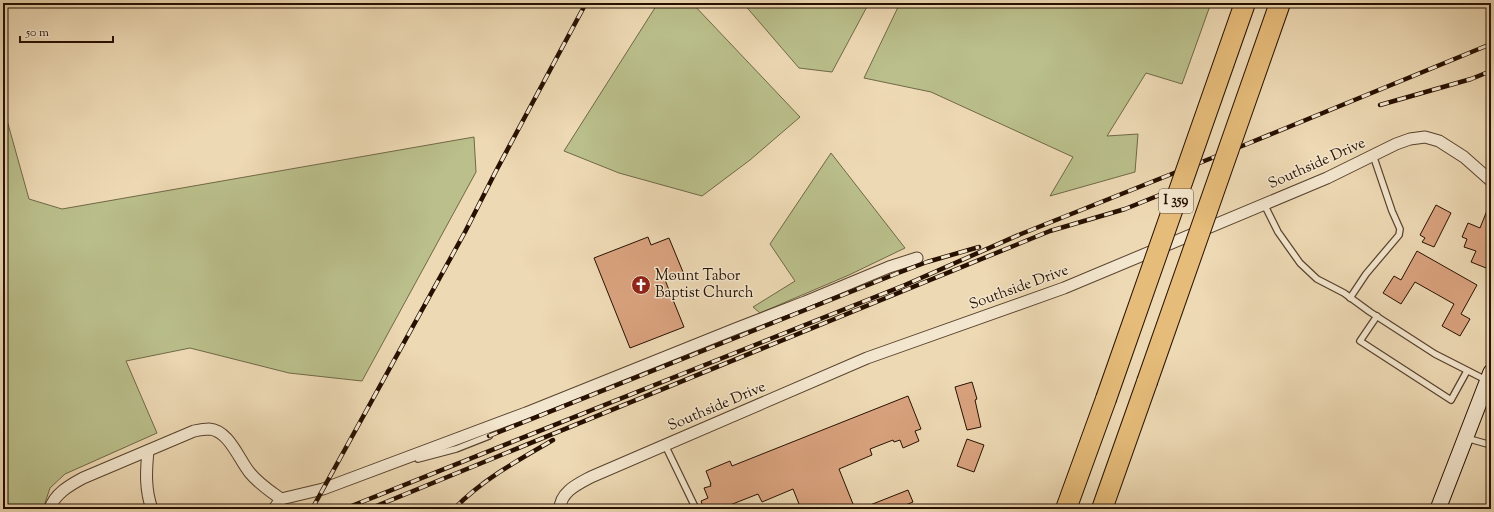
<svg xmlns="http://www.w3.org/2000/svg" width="1494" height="512" font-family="'Sorts Mill Goudy',serif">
<rect width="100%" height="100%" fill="#edd9b4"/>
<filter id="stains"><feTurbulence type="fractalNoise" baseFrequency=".005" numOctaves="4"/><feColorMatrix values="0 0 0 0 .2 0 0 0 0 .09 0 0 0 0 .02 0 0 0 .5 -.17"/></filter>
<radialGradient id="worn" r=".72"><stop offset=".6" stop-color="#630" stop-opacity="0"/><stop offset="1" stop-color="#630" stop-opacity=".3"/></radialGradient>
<g fill="#babf8b" stroke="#706846">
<polygon points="658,3 692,3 800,117 750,160 702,196 619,173 564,151"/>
<polygon points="743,3 869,3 832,72 799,68"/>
<polygon points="900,3 1211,3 1182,84 1146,73 1107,136 1138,134 1135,172 1050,196 1073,157 931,92 864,78"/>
<polygon points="3,106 29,199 62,209 474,137 476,172 362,381 289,373 190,348 126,361 157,433 65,474 50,488 43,509 3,509"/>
<polygon points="831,153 905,248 849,275 760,313 753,307 795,281 770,244"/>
</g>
<g fill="#d9a27e" stroke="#271000">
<polygon points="1490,203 1491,203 1491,270 1471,262 1476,251 1464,247 1467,239 1462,237 1468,223 1480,228"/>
<polygon points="1436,205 1451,213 1434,247 1422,242 1425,238 1420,235"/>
<polygon points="648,237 651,245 669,238 683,272 665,280 684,327 630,348 594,258"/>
<polygon points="1417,251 1477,285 1461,314 1470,319 1460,336 1442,326 1454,304 1415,282 1401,304 1383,293 1394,276 1401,280"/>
<polygon points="972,382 977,399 975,400 981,427 967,430 955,387"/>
<polygon points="908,396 921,429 915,431 919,441 903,448 900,440 894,442 893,440 870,449 872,455 839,469 855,509 801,509 793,489 762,502 758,494 730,505 731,509 704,509 701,501 708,498 704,488 711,486 710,484 711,484 706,471 730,461 732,466"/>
<polygon points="967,439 984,445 974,472 957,466"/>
<polygon points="908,490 913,502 896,509 860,509"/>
</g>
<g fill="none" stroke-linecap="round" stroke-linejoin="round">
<defs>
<g id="lane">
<polyline points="1264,204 1278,232 1300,263 1317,279 1344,293 1370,312 1435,354 1486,380"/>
<polyline points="1350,298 1366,274 1399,235 1400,229 1392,211 1373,155"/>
<polyline points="1377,316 1360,341 1451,400 1467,371"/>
<polyline points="1466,438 1491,445"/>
<polyline points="665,445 696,509"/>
<polyline points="418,459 456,449 489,436"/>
</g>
<g id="street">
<path d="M148,451C146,471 145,490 152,509"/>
<path d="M50,509C54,494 70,485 83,478L194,431C199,430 205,429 209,429C229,430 239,460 250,473C259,484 270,491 281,499L323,489L526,413L735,329L805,302L889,267L917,258"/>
<polyline points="274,509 281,499"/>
<path d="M560,509C560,492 578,484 591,477L867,358L1064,288L1327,178L1396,144L1410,139L1425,137L1439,141L1464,157L1491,181"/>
</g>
<polyline id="secondary" points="1438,509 1491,372"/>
<g id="highway">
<polyline points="1066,509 1106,399"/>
<polyline points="1102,509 1147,382"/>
</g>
</defs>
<use href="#lane" stroke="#58422d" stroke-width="8"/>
<use href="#street" stroke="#58422d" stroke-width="13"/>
<use href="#secondary" stroke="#271000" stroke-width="17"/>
<use href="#highway" stroke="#271000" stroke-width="22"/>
<use href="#lane" stroke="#f3e6ce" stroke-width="5.5"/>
<use href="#street" stroke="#f3e6ce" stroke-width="11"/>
<use href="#secondary" stroke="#f3e6ce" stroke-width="15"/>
<use href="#highway" stroke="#e6bc7a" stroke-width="20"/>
<defs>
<g id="rail">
<polyline points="1380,105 1471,79 1491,71"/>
<polyline points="489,436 898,273 927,262 979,247"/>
<polyline points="312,509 465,232 496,171 586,3"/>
<polyline points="344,509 905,285 1021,234 1247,144 1491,44"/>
<polyline points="369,509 1050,231 1125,209 1177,188"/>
<path d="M454,509C482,480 518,460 553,440"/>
</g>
</defs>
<use href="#rail" stroke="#271000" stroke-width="4.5"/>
<use href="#rail" stroke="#f3e6ce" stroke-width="3" stroke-dasharray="9" stroke-linecap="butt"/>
<defs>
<g id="highway-bridge">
<polyline points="1147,382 1280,3"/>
<polyline points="1106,399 1245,3"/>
</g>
</defs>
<use href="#highway-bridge" stroke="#271000" stroke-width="22" stroke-linecap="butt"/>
<use href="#highway-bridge" stroke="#e6bc7a" stroke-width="20"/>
</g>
<defs>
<symbol id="church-disc" viewBox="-11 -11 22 22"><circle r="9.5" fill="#8f2418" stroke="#f3e6ce"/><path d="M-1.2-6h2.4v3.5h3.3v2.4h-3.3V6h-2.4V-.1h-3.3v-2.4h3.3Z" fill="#fff"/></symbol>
</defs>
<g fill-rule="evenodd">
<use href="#church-disc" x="630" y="274" width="22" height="22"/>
</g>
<g text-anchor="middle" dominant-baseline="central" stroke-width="3" stroke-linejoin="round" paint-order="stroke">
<rect fill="#f3e6ce" stroke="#64503e" stroke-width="1" x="1159" y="189" width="34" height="24" rx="3"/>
<g font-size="14" font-weight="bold" fill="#271000">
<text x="1176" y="201">I 359</text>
</g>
<g font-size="15" fill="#271000" stroke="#f3e6ce">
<text transform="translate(1317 164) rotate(-24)">Southside Drive</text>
<text transform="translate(1019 288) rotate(-20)">Southside Drive</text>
<text transform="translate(717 407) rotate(-23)">Southside Drive</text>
</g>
<g font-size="15" fill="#271000" stroke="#f3e6ce" text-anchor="start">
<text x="655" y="276">Mount Tabor<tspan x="655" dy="17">Baptist Church</tspan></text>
</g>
</g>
<rect width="1494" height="512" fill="none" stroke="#edd9b4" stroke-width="16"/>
<rect x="4" y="4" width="1486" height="504" fill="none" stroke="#271000" stroke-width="2"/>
<rect x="8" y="8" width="1478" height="496" fill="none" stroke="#271000"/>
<path d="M20 36v6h93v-6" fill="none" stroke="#271000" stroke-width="2"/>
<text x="26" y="36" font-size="12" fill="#271000" stroke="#f3e6ce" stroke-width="3" paint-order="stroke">50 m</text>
<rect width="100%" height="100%" filter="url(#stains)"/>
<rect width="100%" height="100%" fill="url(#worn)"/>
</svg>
